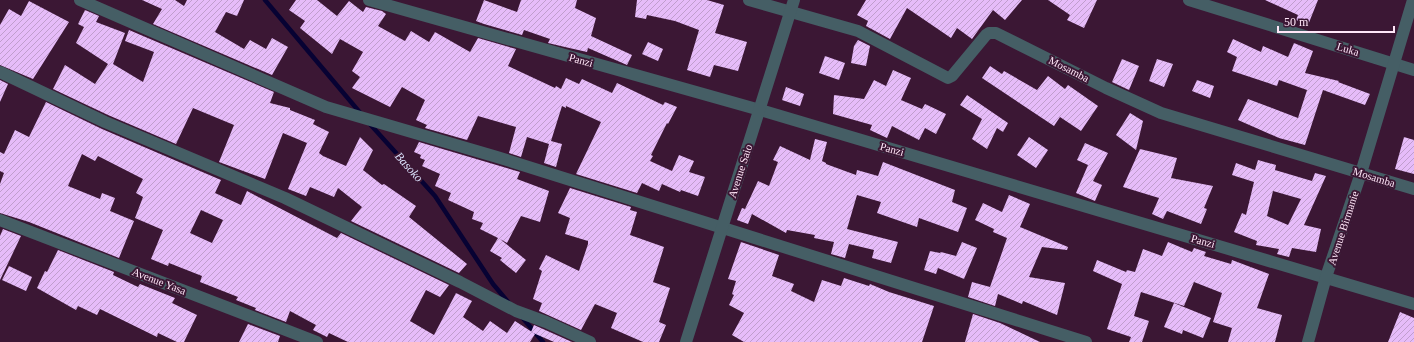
<svg xmlns="http://www.w3.org/2000/svg" width="1414" height="342" font-family="Georgia,serif">
<defs>
<pattern id="building-hatch" width="6" height="6" patternUnits="userSpaceOnUse"><rect width="6" height="6" fill="#e6bcf9"/><path d="M-1 1l2-2M0 6l6-6M5 7l2-2" fill="none" stroke="#c09ecd"/></pattern>
</defs>
<rect width="100%" height="100%" fill="#3b1734"/>
<g fill="none" stroke-linecap="round" stroke-linejoin="round">
<g stroke="#070233" stroke-width="4.5">
<polyline points="265,0 362,115"/>
<polyline points="369,123 435,196 493,284 509,303"/>
<polyline points="521,316 543,342"/>
</g>
</g>
<g fill="url(#building-hatch)" fill-rule="evenodd">
<polygon points="142,0 175,0 184,6 187,0 244,0 237,16 226,12 215,32 244,49 250,40 266,49 272,38 288,47 272,75 153,24 162,9"/>
<polygon points="296,0 317,0 337,16 349,1 363,12 366,7 382,11 386,14 378,26 405,41 411,31 429,42 435,32 470,52 478,38 516,49 508,66 555,88 556,86 561,89 566,78 579,84 582,79 612,93 617,83 663,105 665,102 677,107 668,124 667,123 651,155 653,156 650,161 672,171 679,155 694,161 689,172 705,177 698,196 681,190 680,192 662,184 659,191 642,183 637,193 576,174 601,122 566,106 566,108 562,106 551,141 562,144 556,167 544,163 549,144 527,137 521,157 509,153 516,127 478,116 467,140 425,128 427,125 416,120 425,100 402,87 390,107 352,88 360,77 352,71 363,52 340,39 332,54 300,28 305,21 289,10"/>
<polygon points="484,0 517,12 521,0 577,0 575,8 596,18 591,36 632,55 627,65 588,48 587,52 565,47 548,43 550,39 524,30 522,35 484,24 476,21"/>
<polygon points="637,0 707,0 724,5 715,33 747,42 738,71 714,65 710,77 687,70 699,30 675,21 647,15 646,19 635,17"/>
<polygon points="866,0 1022,0 1005,20 993,10 972,39 957,28 951,38 907,8 890,39 866,26 868,21 857,15"/>
<polygon points="1048,0 1097,0 1084,28 1067,20 1070,15"/>
<polygon points="1265,0 1318,0 1308,25 1296,20 1298,15"/>
<polygon points="29,1 69,22 33,79 0,65 0,25 9,9 21,16"/>
<polygon points="85,10 99,16 96,22 125,33 113,64 143,82 154,52 125,41 129,30 274,92 270,103 290,108 290,110 315,120 313,124 329,132 319,153 323,156 346,166 360,137 373,150 363,170 382,185 384,184 416,206 409,217 467,264 459,273 351,221 362,207 338,188 334,197 310,187 306,196 288,189 307,143 283,133 265,179 219,162 234,125 193,108 176,144 108,115 53,89 65,65 95,84 108,64 76,43 84,27 78,24"/>
<polygon points="1233,39 1261,52 1263,46 1288,57 1294,43 1313,51 1305,73 1339,81 1338,82 1370,94 1365,105 1323,90 1305,145 1279,138 1238,120 1248,99 1298,118 1307,90 1279,80 1277,86 1232,71 1237,57 1227,52"/>
<polygon points="858,40 870,46 866,66 851,63 854,46"/>
<polygon points="648,42 663,49 658,61 642,54"/>
<polygon points="825,56 845,63 839,80 819,73"/>
<polygon points="1122,59 1139,66 1129,90 1112,82"/>
<polygon points="1157,59 1173,64 1164,87 1149,81"/>
<polygon points="990,66 1002,74 1004,71 1037,90 1048,76 1065,89 1068,85 1098,106 1081,131 1060,117 1054,126 982,78"/>
<polygon points="893,70 911,78 901,100 922,109 925,104 946,114 936,134 925,128 919,140 892,126 887,138 870,130 872,125 833,114 834,95 864,99 874,80 886,86"/>
<polygon points="0,80 8,84 0,102"/>
<polygon points="1197,80 1214,86 1210,98 1192,91"/>
<polygon points="786,87 804,94 800,106 782,100"/>
<polygon points="967,95 1008,123 1003,132 997,128 987,149 972,139 982,119 960,105"/>
<path d="M46,102L102,129L221,180L215,193L241,205L247,191L337,238L341,233L449,285L440,297L426,290L410,321L434,335L456,293L472,301L463,317L483,331L490,321L507,333L515,321L535,334L530,342H348L329,333L327,337L313,330L316,325L290,311L286,322L255,310L256,308L236,300L238,297L200,282L202,276L169,263L168,266L151,259L163,230L135,218L143,197L136,193L143,179L98,156L95,161L82,154L68,186L100,199L102,193L115,198L110,211L134,221L119,258L29,222L0,213V184L4,173L0,171V152L4,154L15,130L29,137ZM201,210L223,220L212,243L190,233Z"/>
<polygon points="1130,113 1143,121 1136,150 1116,135"/>
<polygon points="1029,137 1048,150 1036,168 1017,155"/>
<polygon points="1404,137 1414,140 1414,174 1395,169"/>
<polygon points="815,139 827,142 822,161 826,163 826,164 856,175 857,170 878,176 883,162 955,190 952,202 967,208 958,232 919,218 917,227 877,213 881,202 857,195 847,229 898,242 891,263 872,258 874,250 849,244 845,258 831,254 834,242 814,238 815,235 787,230 786,233 752,214 748,224 737,220 742,208 745,209 758,181 769,186 778,162 773,160 780,146 810,160"/>
<polygon points="419,142 520,172 517,179 549,191 540,222 521,216 507,243 500,239 526,260 516,273 500,260 502,258 490,251 498,238 480,229 483,223 472,219 474,212 448,200 451,193 435,186 440,174 422,166 425,160 420,158 421,155 414,152"/>
<polygon points="1085,143 1108,153 1093,181 1102,185 1095,201 1076,193 1088,165 1077,160"/>
<polygon points="1140,149 1177,158 1171,178 1213,186 1204,208 1207,209 1201,224 1167,211 1163,219 1152,214 1159,198 1123,187"/>
<path d="M1258,160L1276,165L1275,170L1312,181L1315,173L1326,176L1304,225L1321,229L1316,252L1292,248L1289,257L1277,254L1279,249L1256,245L1257,241L1234,232L1242,213L1246,215L1254,182L1232,175L1236,163L1255,170ZM1273,191L1301,199L1288,225L1267,216Z"/>
<polygon points="570,188 631,207 630,210 637,212 630,235 664,247 653,282 670,288 659,322 666,325 659,342 643,342 611,328 617,313 595,304 581,330 539,311 542,303 533,299 542,271 539,269 546,255 579,271 588,244 588,241 565,234 570,218 558,213"/>
<polygon points="1009,195 1030,204 1020,227 1068,247 1067,250 1042,247 1029,277 1065,283 1057,315 1023,301 1022,304 998,294 995,306 968,297 972,282 990,287 1007,238 993,232 994,229 975,220 983,203 1002,212"/>
<polygon points="3,229 21,236 0,280 0,236"/>
<polygon points="741,242 779,255 772,276 794,284 791,291 814,302 822,280 841,286 844,278 869,286 870,284 889,292 934,306 922,342 744,342 732,335 744,313 729,305 734,295 732,294 736,281 728,279"/>
<polygon points="962,242 977,248 964,279 938,268 936,274 924,270 930,251 940,253 941,252 956,256"/>
<polygon points="1168,242 1192,252 1194,248 1206,252 1204,256 1231,264 1232,260 1269,274 1257,308 1282,315 1275,342 1228,342 1232,328 1213,322 1222,293 1194,282 1184,306 1141,292 1134,316 1149,321 1142,342 1129,342 1131,337 1107,329 1122,284 1093,271 1097,260 1126,272 1127,270 1135,272 1143,249 1162,256"/>
<polygon points="58,250 114,272 113,275 138,287 140,284 175,298 172,303 197,315 184,342 177,342 158,333 157,337 100,309 97,315 78,306 76,310 37,288 45,271 47,272"/>
<polygon points="9,266 32,277 26,291 2,280"/>
<polygon points="1174,303 1211,318 1203,338 1183,330 1182,334 1164,327"/>
<polygon points="1400,312 1414,318 1414,342 1388,342"/>
<polygon points="973,314 1000,323 1040,342 965,342"/>
<polygon points="248,324 280,336 278,342 239,342"/>
<polygon points="534,325 543,329 572,342 554,342 531,332"/>
</g>
<g fill="none" stroke-linecap="round" stroke-linejoin="round">
<g stroke="#455e65" stroke-width="12">
<polyline points="80,0 326,107 497,157 1086,342"/>
<polyline points="369,0 760,110 1414,304"/>
<polyline points="749,0 858,31 948,78 952,76 986,35 989,33 996,33 1106,88 1161,113 1414,189"/>
<polyline points="1189,0 1414,70"/>
<polyline points="0,72 105,122 285,198 460,282 516,311 546,322 590,342"/>
<polyline points="0,220 317,342"/>
<polyline points="686,342 794,0"/>
<polyline points="1308,342 1326,277 1361,173 1413,0"/>
</g>
</g>
<g text-anchor="middle" dominant-baseline="central" stroke-width="4" stroke-linejoin="round" paint-order="stroke">
<g font-size="11" fill="#ffe6f8" stroke="#3b1734">
<text transform="translate(1348 49) rotate(17)">Luka</text>
<text transform="translate(581 60) rotate(16)">Panzi</text>
<text transform="translate(1069 69) rotate(27)">Mosamba</text>
<text transform="translate(892 149) rotate(16)">Panzi</text>
<text transform="translate(740 171) rotate(-72)">Avenue Saio</text>
<text transform="translate(1374 177) rotate(17)">Mosamba</text>
<text transform="translate(1343 228) rotate(-72)">Avenue Birmanie</text>
<text transform="translate(1203 241) rotate(16)">Panzi</text>
<text transform="translate(159 281) rotate(21)">Avenue Yasa</text>
</g>
<g font-size="12" font-style="italic" fill="#dbe1fc" stroke="#3b1734">
<text transform="translate(409 167) rotate(48)">Basoko</text>
</g>
</g>
<path d="M1278 26v6h116v-6" fill="none" stroke="#ffe6f8" stroke-width="2"/>
<text x="1284" y="26" font-size="12" fill="#ffe6f8" stroke="#3b1734" stroke-width="3" paint-order="stroke">50 m</text>
</svg>
